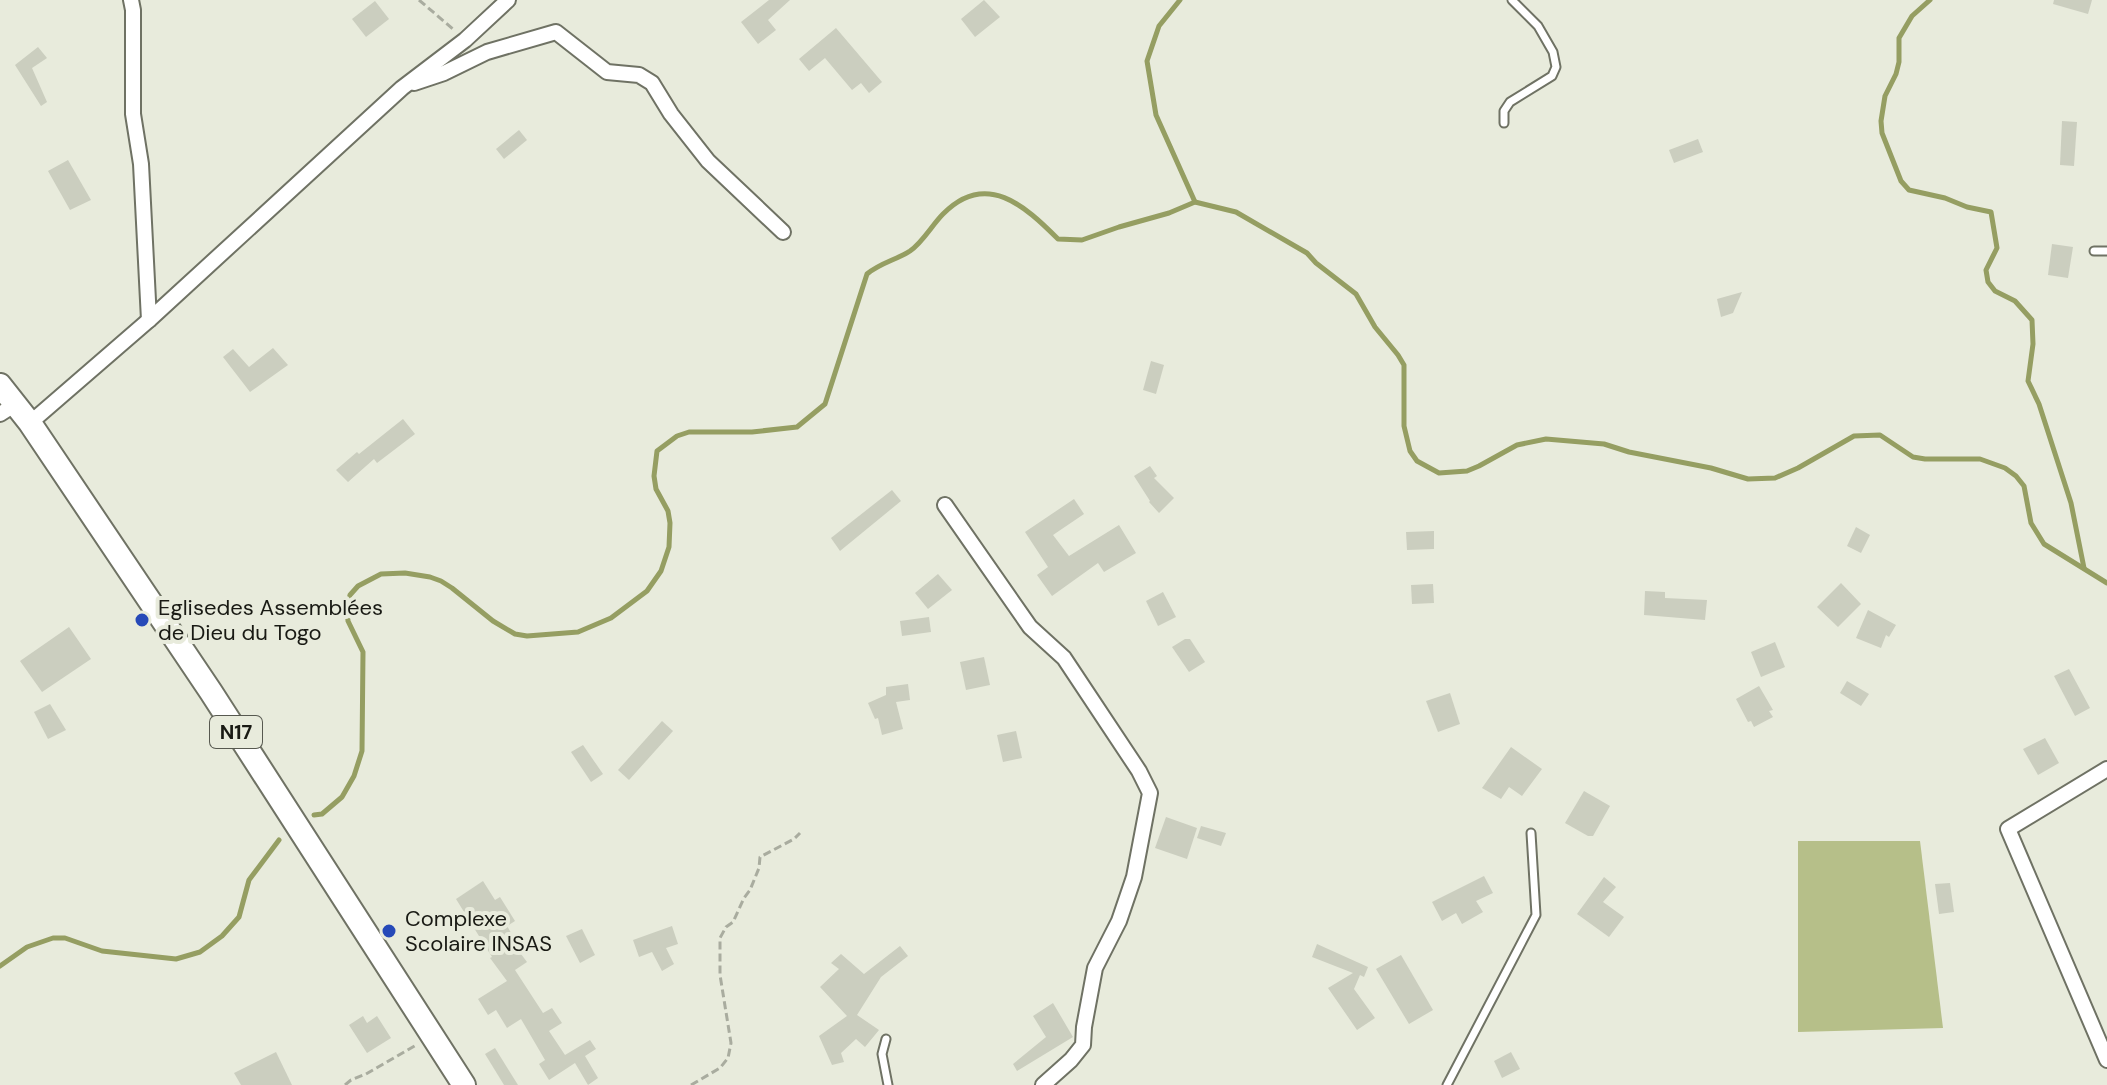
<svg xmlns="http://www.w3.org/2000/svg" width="2107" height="1085" font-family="'DM Sans',sans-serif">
<rect width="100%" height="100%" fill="#e8ebdc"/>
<polygon fill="#b6bf89" points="1798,841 1920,841 1943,1028 1798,1032"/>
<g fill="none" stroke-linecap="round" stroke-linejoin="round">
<g stroke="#959e62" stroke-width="5">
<polyline points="1180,0 1159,26 1147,61 1156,115 1195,202"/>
<polyline points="1930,0 1912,16 1899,38 1899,62 1896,74 1885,96 1881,121 1882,133 1901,181 1909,190 1945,198 1967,207 1991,212 1997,248 1986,270 1988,282 1995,291 2015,301 2032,320 2033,344 2028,381 2039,404 2071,503 2084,568"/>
<path d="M314,815L322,814L342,797L354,776L362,751L363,652L348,621L347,608L350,595L358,586L381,574L405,573L430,577L441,581L452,588L493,621L515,634L527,636L578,632L611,618L647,591L661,571L669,547L670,523L668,511L656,489L654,476L657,451L677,436L689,432H752L797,427L825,404L867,274C880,263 896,260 910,251C923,242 932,225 943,214C986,170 1025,206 1058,239L1082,240L1119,227L1169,213L1195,202L1236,212L1307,253L1316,263L1356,294L1375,327L1398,355L1404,365V426L1410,451L1417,461L1439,473L1467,471L1479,466L1517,445L1546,439L1604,444L1629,452L1711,468L1748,479L1775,478L1798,468L1854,436L1880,435L1913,457L1925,459H1980L2005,468L2016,476L2024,486L2031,523L2044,544L2107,583"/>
<polyline points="0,966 27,947 53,938 65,938 102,951 176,959 200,952 222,936 239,917 249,880 279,840"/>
</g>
</g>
<g fill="#cbcebf">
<polygon points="769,0 790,0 768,20 776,30 758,44 741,22"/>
<polygon points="984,0 1000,17 975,37 961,19"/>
<polygon points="2054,0 2092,0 2088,14 2053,4"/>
<polygon points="375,1 389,19 366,37 352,19"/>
<polygon points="836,28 882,82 869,93 861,83 852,90 825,58 809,71 799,59"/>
<polygon points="38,47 47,58 32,68 47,102 41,106 15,65"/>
<polygon points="2062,121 2077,122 2074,166 2060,165"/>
<polygon points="519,130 527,140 504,159 496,149"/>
<polygon points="1698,139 1703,152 1674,163 1669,150"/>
<polygon points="68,160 91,200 70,210 48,171"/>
<polygon points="2052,244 2073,247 2068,278 2048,275"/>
<polygon points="1742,292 1733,313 1721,317 1717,299"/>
<polygon points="273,348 288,365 250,392 223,357 233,349 249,367"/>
<polygon points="1151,361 1164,365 1156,394 1143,390"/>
<polygon points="403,419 415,434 377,463 374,459 348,482 336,470 357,452 359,454"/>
<polygon points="1150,466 1157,476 1154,478 1174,498 1159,513 1149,502 1150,501 1134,476"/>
<polygon points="892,490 901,501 840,551 831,538"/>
<polygon points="1074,499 1084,514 1053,535 1069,556 1119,525 1136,553 1104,572 1098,563 1052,596 1037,575 1048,567 1025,532"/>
<polygon points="1856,527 1870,535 1861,553 1847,546"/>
<polygon points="1434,531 1434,549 1407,550 1406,532"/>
<polygon points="938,574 952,590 928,609 915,593"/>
<polygon points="1841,583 1861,604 1838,627 1817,607"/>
<polygon points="1433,584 1434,603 1412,604 1411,585"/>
<polygon points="1645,591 1665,592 1665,598 1707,600 1705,620 1644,615"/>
<polygon points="1163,592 1176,617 1158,626 1146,601"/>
<polygon points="1868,610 1896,625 1889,637 1886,635 1881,648 1856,638"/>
<polygon points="929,617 931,632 902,636 900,621"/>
<polygon points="69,627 91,659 42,692 20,661"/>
<polygon points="1185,639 1190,639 1205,662 1189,672 1172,647"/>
<polygon points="1775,642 1785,667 1761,677 1751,652"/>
<polygon points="984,657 990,685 966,690 960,662"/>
<polygon points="2069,669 2090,708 2075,716 2054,676"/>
<polygon points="1847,681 1869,694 1861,706 1840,693"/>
<polygon points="908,684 910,700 896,702 903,729 882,735 878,718 875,719 868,703 886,695 886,687"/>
<polygon points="1759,686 1773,710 1769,711 1773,717 1754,727 1751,721 1748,722 1736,699"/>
<polygon points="1450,693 1460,724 1438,732 1426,701"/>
<polygon points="50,704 66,730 48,739 34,712"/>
<polygon points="662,721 673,731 629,780 618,770"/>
<polygon points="1016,731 1022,758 1003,762 997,735"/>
<polygon points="2045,738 2059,763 2038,775 2023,749"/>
<polygon points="583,745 603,774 591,782 571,752"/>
<polygon points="1511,747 1542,769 1522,796 1509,787 1501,799 1482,788"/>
<polygon points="1584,791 1610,806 1593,836 1588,836 1565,823"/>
<polygon points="1166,817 1197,828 1187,859 1155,848"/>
<polygon points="1201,826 1226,833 1221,846 1197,838"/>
<polygon points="1484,876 1493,893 1476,901 1483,912 1462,924 1456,913 1442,921 1432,902"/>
<polygon points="1604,877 1616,887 1603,902 1624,917 1609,937 1577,914"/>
<polygon points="483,881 495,900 500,897 515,921 507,926 513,936 509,938 527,962 515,970 543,1013 552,1008 562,1023 549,1031 565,1055 590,1040 596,1049 585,1056 598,1078 588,1085 575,1063 549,1080 539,1064 545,1060 521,1019 507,1028 496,1010 488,1015 478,999 507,981 490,958 492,957 456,899"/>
<polygon points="1950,883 1954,912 1939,914 1935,884"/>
<polygon points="672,926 678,944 666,948 674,964 662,971 652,952 639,957 633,940"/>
<polygon points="582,929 595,955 580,963 566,936"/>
<polygon points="1317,944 1368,967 1364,977 1360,975 1354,989 1375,1018 1357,1030 1328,988 1353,973 1312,957"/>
<polygon points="900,946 908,956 881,977 857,1015 879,1030 865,1047 856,1039 841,1053 844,1062 832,1065 819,1036 847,1016 820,987 839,969 831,963 841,954 864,974"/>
<polygon points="1401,955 1433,1010 1409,1024 1376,969"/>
<polygon points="1053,1003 1073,1037 1017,1071 1013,1064 1046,1037 1033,1016"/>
<polygon points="363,1016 367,1023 377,1016 391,1038 367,1053 349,1025"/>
<polygon points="495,1048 518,1085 504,1085 485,1054"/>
<polygon points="276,1052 292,1085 241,1085 234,1073"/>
<polygon points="1511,1052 1520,1069 1502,1078 1494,1061"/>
</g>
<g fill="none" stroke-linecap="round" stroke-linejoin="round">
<defs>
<g id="lane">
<polyline points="1504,123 1504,111 1510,102 1552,76 1556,67 1553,52 1538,26 1512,0"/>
<polyline points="2094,251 2107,251"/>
<polyline points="886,1039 882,1054 888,1085"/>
<polyline points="1447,1085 1536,915 1531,833"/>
</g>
<g id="street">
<polyline points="131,0 133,10 133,114 141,164 149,320"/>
<polyline points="414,83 444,73 487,52 556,32 607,72 639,75 652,83 671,114 708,161 783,232"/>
<polyline points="0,414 14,405"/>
<polyline points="30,423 149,320 402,88 465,40 508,0"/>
<polyline points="945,505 1030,627 1064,658 1139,771 1150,793 1134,877 1119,921 1095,968 1084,1027 1083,1045 1071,1060 1043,1085"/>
<polyline points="2107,769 2008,829 2107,1060"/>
</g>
<polyline id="primary" points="0,385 30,423 211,692 464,1085"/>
</defs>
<use href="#lane" stroke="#6f7264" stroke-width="11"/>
<use href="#street" stroke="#6f7264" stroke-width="18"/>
<use href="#primary" stroke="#6f7264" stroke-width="26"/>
<g stroke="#a9ac9f" stroke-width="3" stroke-dasharray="8 4" stroke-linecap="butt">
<polyline points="419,0 453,29"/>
<polyline points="345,1085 351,1080 366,1074 418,1044"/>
<polyline points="691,1085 720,1068 728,1058 731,1043 720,975 720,938 726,927 733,922 744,898 750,890 759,868 760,857 794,839 800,833"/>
</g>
<use href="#lane" stroke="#fff" stroke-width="7"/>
<use href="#street" stroke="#fff" stroke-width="14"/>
<use href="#primary" stroke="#fff" stroke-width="22"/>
</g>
<g fill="#2649b8" stroke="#e8ebdc" stroke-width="3">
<circle cx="142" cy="620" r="8"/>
<circle cx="389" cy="931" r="8"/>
</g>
<g text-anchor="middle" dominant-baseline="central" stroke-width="8" stroke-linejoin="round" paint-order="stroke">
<rect fill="#e8ebdc" stroke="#575950" stroke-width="2" x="210" y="716" width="52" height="32" rx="6"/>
<g font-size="20" font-weight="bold" fill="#191a14">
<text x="236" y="732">N17</text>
</g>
<g font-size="22" fill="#191a14" stroke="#e8ebdc" text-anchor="start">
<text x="158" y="607">Eglisedes Assemblées<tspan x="158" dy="25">de Dieu du Togo</tspan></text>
<text x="405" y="918">Complexe<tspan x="405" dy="25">Scolaire INSAS</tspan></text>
</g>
</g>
</svg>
